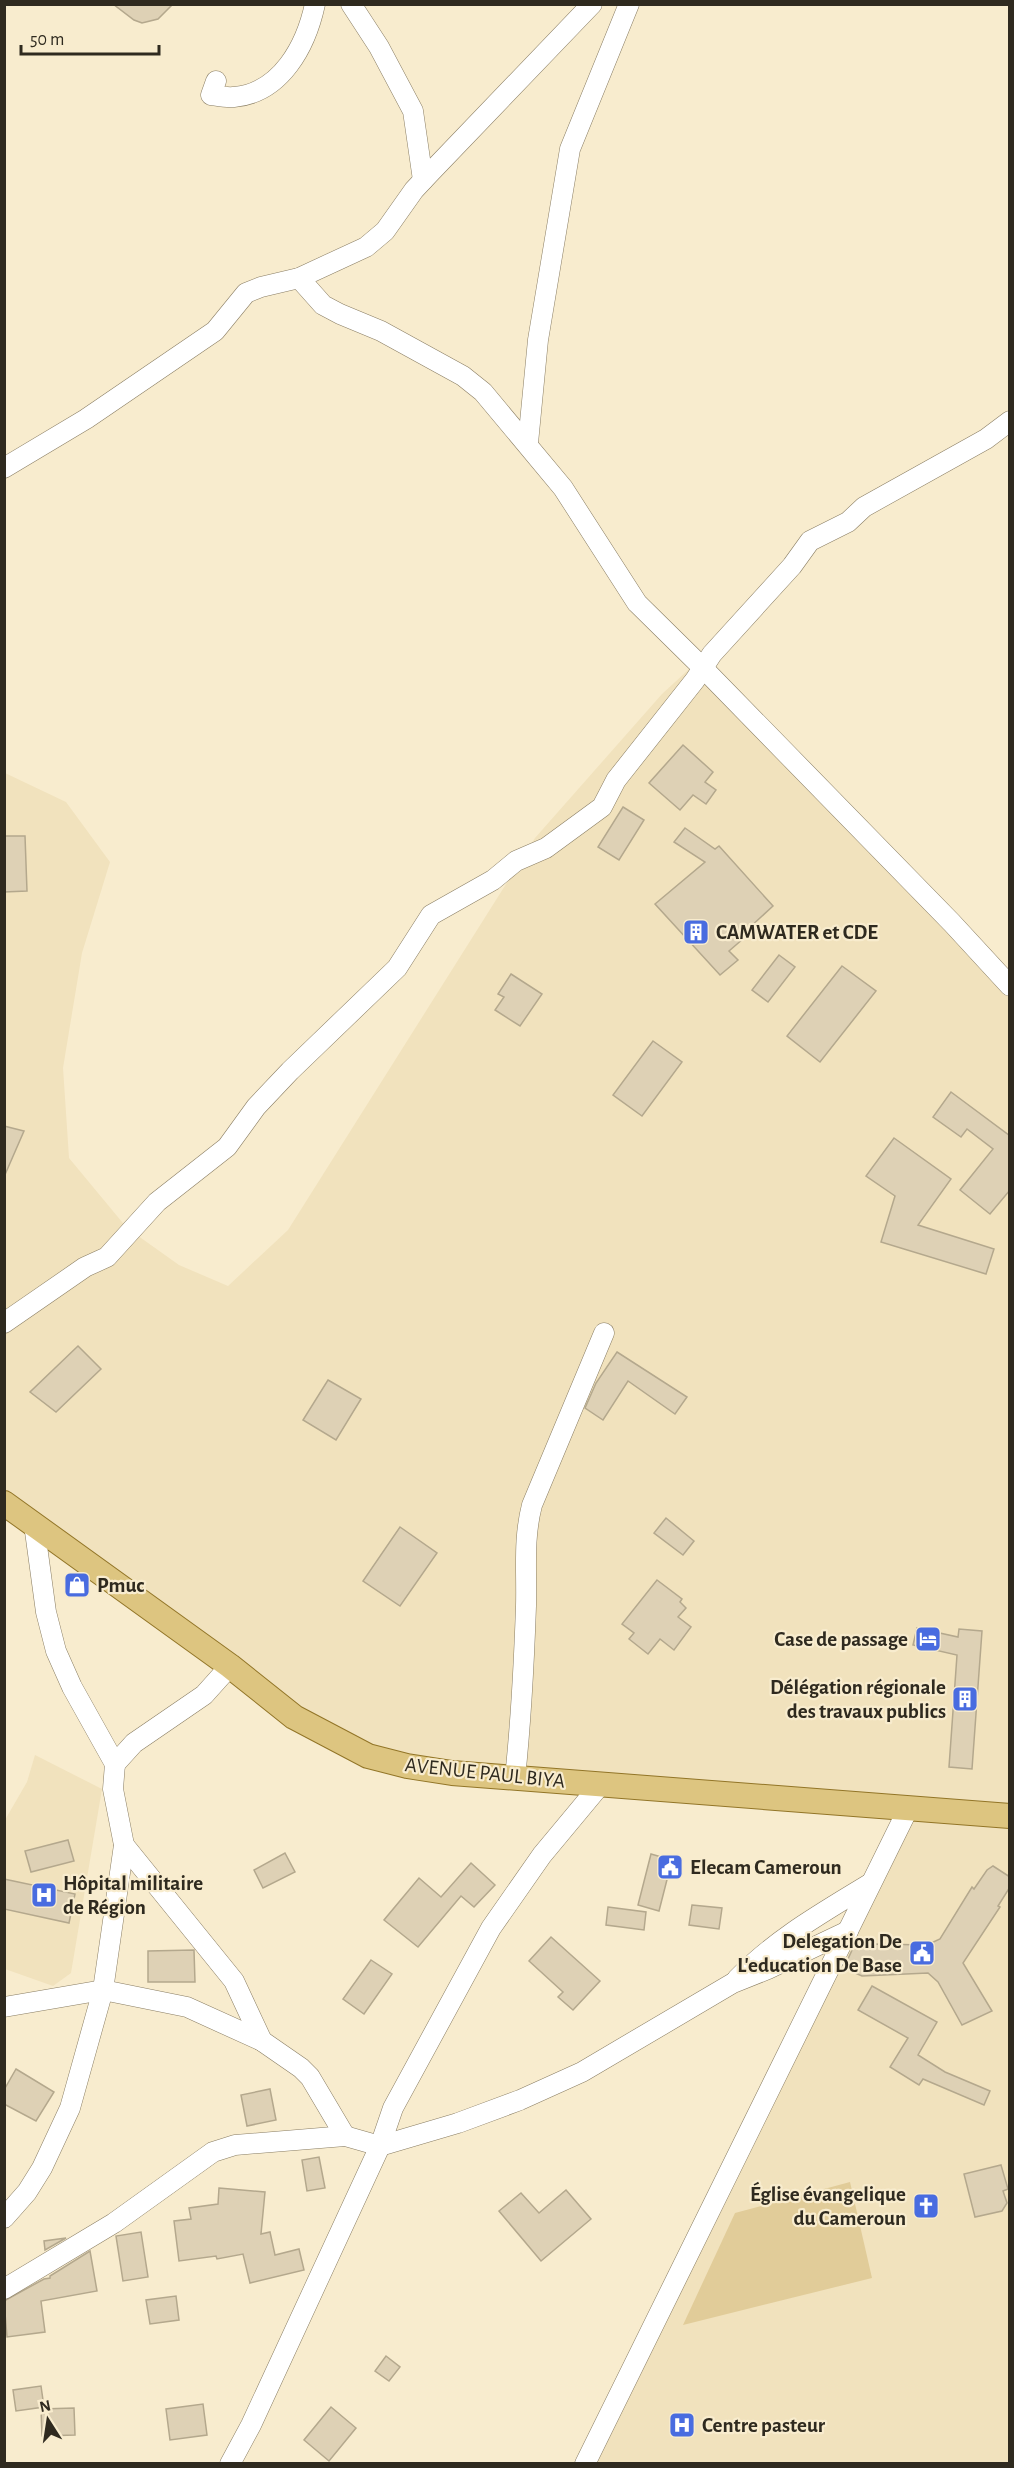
<svg xmlns="http://www.w3.org/2000/svg" width="1014" height="2468" font-family="'Alegreya Sans',sans-serif">
<rect width="100%" height="100%" fill="#f8ecce"/>
<g fill="#f1e2bd">
<polygon points="699,660 876,849 1009,996 1009,2463 587,2463 907,1806 378,1756 306,1720 5,1502 5,773 66,802 110,862 82,953 63,1068 69,1158 127,1228 179,1265 228,1286 288,1230 535,838 662,694"/>
<polygon points="35,1755 102,1789 71,1973 53,1986 5,1969 5,1820 27,1782"/>
</g>
<polygon fill="#e1cc99" points="850,2182 872,2278 683,2325 735,2213"/>
<g fill="#ded1b5" stroke="#b4a88d" stroke-width="1.5">
<polygon points="113,4 173,4 158,19 142,23 134,20"/>
<polygon points="683,745 713,772 705,782 716,790 706,804 693,795 680,810 649,783"/>
<polygon points="623,807 644,820 619,860 598,847"/>
<polygon points="685,828 715,849 719,846 773,906 748,929 751,932 729,951 738,960 720,975 655,904 705,862 674,842"/>
<polygon points="4,836 25,836 27,891 4,892"/>
<polygon points="779,955 795,967 768,1002 752,990"/>
<polygon points="842,966 876,991 820,1062 787,1036"/>
<polygon points="511,974 542,994 520,1026 495,1010 504,997 498,994"/>
<polygon points="653,1041 682,1062 642,1116 613,1095"/>
<polygon points="951,1092 1010,1136 1010,1190 990,1214 960,1190 993,1149 967,1129 961,1137 933,1117"/>
<polygon points="4,1126 24,1131 4,1177"/>
<polygon points="894,1138 951,1179 918,1225 994,1249 986,1274 881,1242 895,1196 866,1176"/>
<polygon points="78,1346 101,1369 56,1412 30,1392"/>
<polygon points="617,1352 687,1397 675,1414 628,1381 603,1420 585,1408 596,1383"/>
<polygon points="328,1380 361,1399 336,1440 303,1420"/>
<polygon points="666,1518 694,1541 683,1555 654,1533"/>
<polygon points="400,1527 437,1553 400,1606 363,1581"/>
<polygon points="657,1580 682,1599 680,1602 686,1608 678,1617 691,1627 674,1650 660,1639 648,1654 629,1639 634,1633 622,1624"/>
<polygon points="917,1628 958,1637 959,1629 982,1631 972,1769 949,1767 957,1655 913,1645"/>
<polygon points="68,1840 74,1861 31,1872 25,1851"/>
<polygon points="285,1853 295,1872 263,1888 254,1870"/>
<polygon points="651,1854 672,1860 659,1911 638,1905"/>
<polygon points="471,1863 495,1885 474,1907 461,1896 418,1947 384,1920 419,1878 441,1897"/>
<polygon points="993,1866 1010,1877 1010,1887 998,1906 1000,1907 963,1963 992,2011 962,2025 938,1982 928,1973 862,1976 846,1969 847,1961 854,1946 874,1947 874,1944 927,1945 940,1939 972,1887 974,1889 987,1870"/>
<polygon points="4,1879 75,1894 69,1923 4,1909"/>
<polygon points="692,1905 722,1908 719,1929 689,1925"/>
<polygon points="608,1907 646,1912 644,1930 606,1925"/>
<polygon points="551,1937 600,1981 573,2010 558,1997 563,1992 529,1961"/>
<polygon points="194,1950 195,1982 148,1982 148,1951"/>
<polygon points="371,1960 392,1974 364,2014 343,1999"/>
<polygon points="872,1986 937,2022 918,2055 945,2072 990,2091 984,2105 923,2079 919,2085 890,2067 908,2038 858,2010"/>
<polygon points="16,2069 54,2092 36,2121 4,2104 4,2090"/>
<polygon points="270,2089 276,2120 247,2126 241,2095"/>
<polygon points="319,2157 325,2188 307,2191 302,2160"/>
<polygon points="1001,2165 1008,2189 1003,2191 1007,2203 1002,2211 975,2217 964,2174"/>
<polygon points="219,2188 265,2192 261,2234 270,2232 275,2255 299,2249 304,2270 250,2283 243,2254 217,2259 216,2256 179,2261 174,2221 191,2219 189,2208 218,2204"/>
<polygon points="566,2190 591,2219 541,2261 499,2211 521,2193 539,2213"/>
<polygon points="141,2232 148,2277 123,2281 116,2236"/>
<polygon points="66,2238 45,2250 44,2241"/>
<polygon points="90,2251 97,2291 41,2301 45,2332 7,2337 4,2301 44,2279 50,2278 50,2276"/>
<polygon points="176,2296 179,2320 150,2324 146,2300"/>
<polygon points="386,2356 400,2367 389,2381 375,2371"/>
<polygon points="41,2386 44,2407 16,2411 13,2390"/>
<polygon points="203,2404 207,2435 170,2440 166,2409"/>
<polygon points="331,2407 356,2428 329,2461 304,2440"/>
<polygon points="74,2408 75,2435 42,2436 41,2409"/>
</g>
<g fill="none" stroke-linecap="round" stroke-linejoin="round">
<defs>
<g id="minor">
<polyline points="351,4 379,47 413,111 423,180"/>
<path d="M216,81L211,95C218,96 227,98 234,97C281,93 306,46 315,4"/>
<polyline points="299,278 323,305 340,314 381,331 463,376 483,392 563,488 637,603 703,668 952,923 1010,986"/>
<polyline points="528,443 538,340 570,149 629,4"/>
<polyline points="4,468 86,419 215,331 246,293 261,287 299,278 366,247 385,231 414,190 429,174 592,4"/>
<polyline points="4,1323 85,1267 107,1257 157,1202 227,1147 256,1107 290,1071 397,968 431,915 493,880 516,861 546,848 602,807 616,780 695,680 712,654 792,566 810,541 848,522 864,507 986,439 1010,421"/>
<polyline points="115,1764 134,1743 204,1695 230,1666"/>
<path d="M515,1778C521,1721 524,1664 526,1606C527,1571 523,1540 532,1505L604,1333"/>
<polyline points="124,1845 234,1981 262,2041"/>
<path d="M737,1979C777,1938 822,1913 871,1883"/>
<polyline points="4,2007 103,1990 187,2007 262,2041 301,2068 310,2077 345,2136"/>
<polyline points="4,2218 27,2192 42,2168 70,2108 103,1990 124,1845 113,1789 115,1764 72,1687 56,1651 46,1612 34,1524"/>
<polyline points="4,2289 114,2223 213,2152 235,2145 345,2136 380,2146 458,2123 520,2100 582,2072 733,1983 768,1969 848,1931"/>
<polyline points="230,2464 251,2425 380,2146 393,2108 491,1928 542,1855 601,1784"/>
<polyline points="585,2464 909,1807"/>
</g>
<polyline id="major" points="4,1503 230,1666 294,1717 368,1756 407,1766 452,1773 1010,1816"/>
</defs>
<use href="#minor" stroke="#897d63" stroke-width="21"/>
<use href="#major" stroke="#927527" stroke-width="26"/>
<use href="#minor" stroke="#fff" stroke-width="20"/>
<use href="#major" stroke="#ddc580" stroke-width="24"/>
</g>
<defs>
<symbol id="building-square" viewBox="-11 -11 22 22"><rect x="-9" y="-9" width="18" height="18" rx="4" fill="#496ce0" stroke="#f8ecce"/><path d="M-4-6H4V6H1V3H-1V6H-4ZM-2.5-4.3h1.7v1.8h-1.7ZM.8-4.3h1.7v1.8H.8ZM-2.5-1h1.7V.8h-1.7ZM.8-1h1.7V.8H.8Z" fill="#fff"/></symbol>
<symbol id="shop-square" viewBox="-11 -11 22 22"><rect x="-9" y="-9" width="18" height="18" rx="4" fill="#496ce0" stroke="#f8ecce"/><path d="M-5-2.5h2.3a2.7 3.5 0 0 1 5.4 0H5L5.5 6h-11ZM-1.5-2.5h3a1.5 2.3 0 0 0-3 0Z" fill="#fff"/></symbol>
<symbol id="hotel-square" viewBox="-11 -11 22 22"><rect x="-9" y="-9" width="18" height="18" rx="4" fill="#496ce0" stroke="#f8ecce"/><path d="M-6-4.5h1.5V1H6V5H4.5V3h-9V5H-6ZM-4 0a1.8 1.8 0 1 1 3.6 0ZM.5 0V-2.5h3Q6-2.5 6 0Z" fill="#fff"/></symbol>
<symbol id="civic-square" viewBox="-11 -11 22 22"><rect x="-9" y="-9" width="18" height="18" rx="4" fill="#496ce0" stroke="#f8ecce"/><path d="M-.6-6.5H3V-4.5H.6V-3L4-1V1h2V6H-6V1h2V-1L-.6-3ZM-1.2 2.5V6h2.4V2.5Z" fill="#fff"/></symbol>
<symbol id="hospital-square" viewBox="-11 -11 22 22"><rect x="-9" y="-9" width="18" height="18" rx="4" fill="#496ce0" stroke="#f8ecce"/><path d="M-5-5h3v3.5h4V-5h3V5h-3V1.5h-4V5h-3Z" fill="#fff"/></symbol>
<symbol id="church-square" viewBox="-11 -11 22 22"><rect x="-9" y="-9" width="18" height="18" rx="4" fill="#496ce0" stroke="#f8ecce"/><path d="M-1.2-6h2.4v3.5h3.3v2.4h-3.3V6h-2.4V-.1h-3.3v-2.4h3.3Z" fill="#fff"/></symbol>
</defs>
<g fill-rule="evenodd">
<use href="#building-square" x="681" y="917" width="30" height="30"/>
<use href="#shop-square" x="62" y="1570" width="30" height="30"/>
<use href="#hotel-square" x="913" y="1624" width="30" height="30"/>
<use href="#building-square" x="950" y="1684" width="30" height="30"/>
<use href="#civic-square" x="655" y="1852" width="30" height="30"/>
<use href="#hospital-square" x="29" y="1880" width="30" height="30"/>
<use href="#civic-square" x="907" y="1938" width="30" height="30"/>
<use href="#church-square" x="911" y="2191" width="30" height="30"/>
<use href="#hospital-square" x="667" y="2410" width="30" height="30"/>
</g>
<g text-anchor="middle" dominant-baseline="central" stroke-width="4.5" stroke-linejoin="round" paint-order="stroke">
<g font-size="21" font-weight="bold" fill="#2f2a1f" stroke="#f8ecce" text-anchor="start">
<text x="716" y="932">CAMWATER et CDE</text>
<text x="97" y="1585">Pmuc</text>
<text x="908" y="1639" text-anchor="end">Case de passage</text>
<text x="946" y="1687" text-anchor="end">Délégation régionale<tspan x="946" dy="24">des travaux publics</tspan></text>
<text x="690" y="1867">Elecam Cameroun</text>
<text x="63" y="1883">Hôpital militaire<tspan x="63" dy="24">de Région</tspan></text>
<text x="902" y="1941" text-anchor="end">Delegation De<tspan x="902" dy="24">L'education De Base</tspan></text>
<text x="906" y="2194" text-anchor="end">Église évangelique<tspan x="906" dy="24">du Cameroun</tspan></text>
<text x="702" y="2425">Centre pasteur</text>
</g>
<g font-size="21" fill="#2f2a1f" stroke="#f8ecce">
<text transform="translate(485 1773) rotate(6)">AVENUE PAUL BIYA</text>
</g>
</g>
<rect width="1014" height="2468" fill="none" stroke="#2f2a1f" stroke-width="12"/>
<g transform="translate(48 2420) rotate(348)" stroke="#f8ecce" stroke-width="4.5" paint-order="stroke">
<path d="M0-4.5L10 22L0 15L-10 22Z" fill="#2f2a1f"/>
<text y="-9" font-size="16" font-weight="bold" text-anchor="middle" fill="#2f2a1f">N</text>
</g>
<path d="M21 45v9h138v-9" fill="none" stroke="#2f2a1f" stroke-width="3"/>
<text x="30" y="45" font-size="18" fill="#2f2a1f" stroke="#f8ecce" stroke-width="4.5" paint-order="stroke">50 m</text>
</svg>
